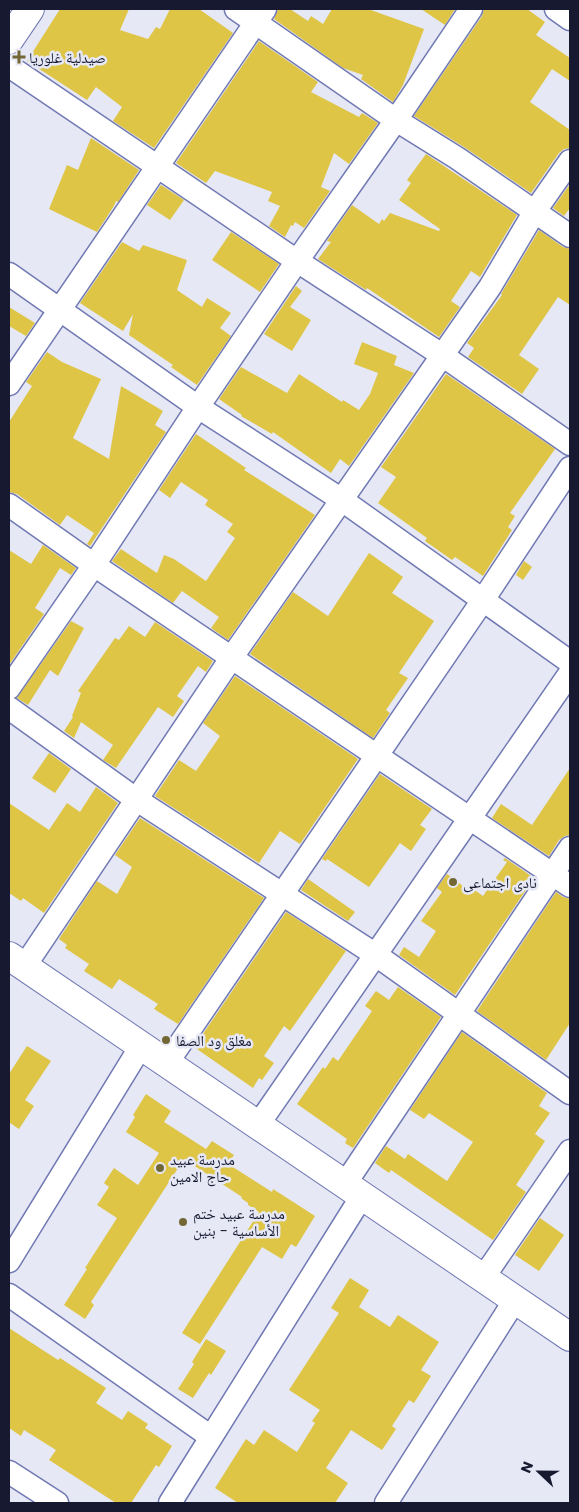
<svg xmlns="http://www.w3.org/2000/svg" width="579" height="1512" font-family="Poppins,'Noto Naskh Arabic',sans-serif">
<rect width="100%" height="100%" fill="#e6e8f5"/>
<g fill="#dec546">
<polygon points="60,9 129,9 120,30 148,39 156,27 160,29 170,9 199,9 233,33 154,148 113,121 122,107 96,87 87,100 27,61"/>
<polygon points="278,9 290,9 308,21 311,16 323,24 332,9 368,9 424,29 403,85 393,102 361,79 363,75 343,68 274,19"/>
<polygon points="421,9 455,9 445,25"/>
<polygon points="484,9 527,9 545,22 536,35 570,58 570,81 552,69 530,102 570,130 570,148 564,149 559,153 531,193 464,147 414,116 482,16"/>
<polygon points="259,41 318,82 311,92 359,117 362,113 378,123 349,164 334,153 321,187 330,191 304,228 295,222 293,226 291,225 285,237 269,226 280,206 268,201 272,192 215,171 206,183 176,163"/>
<polygon points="91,138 139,170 118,202 116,201 114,206 97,232 49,209 67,165 78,170"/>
<polygon points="426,154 517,215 480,277 471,271 451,301 460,307 439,337 367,288 366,290 318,259 331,242 327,241 352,205 379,224 382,219 384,221 390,213 439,231 440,229 399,200 411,183 407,180"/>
<polygon points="570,184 570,208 564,216 553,208"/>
<polygon points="161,185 184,200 170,220 147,205"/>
<polygon points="539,230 563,247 570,249 570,305 558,297 519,355 539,369 522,394 468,357 474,348 467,343 502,295 501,294"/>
<polygon points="231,232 279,264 260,292 212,260"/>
<polygon points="122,242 139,251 143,245 187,260 177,290 202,307 207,298 231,313 220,328 231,336 197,385 171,367 173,365 129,335 133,314 123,331 80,303"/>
<polygon points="296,286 302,291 290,307 311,320 292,351 264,334"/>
<polygon points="9,307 35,323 26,336 9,326"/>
<polygon points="362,342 397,356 394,365 414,373 349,466 340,459 331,473 273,432 272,434 241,416 242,415 219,399 241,367 287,393 299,374 342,402 343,400 359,410 370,394 378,373 354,364"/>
<polygon points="47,352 62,362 101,379 73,438 109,459 121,386 163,411 155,425 166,432 90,546 87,544 94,533 67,515 60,525 17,494 9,492 9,422 32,386 26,382"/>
<polygon points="446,374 555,449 510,513 515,516 508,527 512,530 483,576 455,557 452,560 425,541 427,538 378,503 396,477 381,467"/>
<polygon points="196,434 246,468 244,470 315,515 228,640 211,628 219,617 182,591 173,603 112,561 121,549 157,573 164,555 174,559 206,581 235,538 227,532 233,524 205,505 208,500 181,482 170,498 159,490"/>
<polygon points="43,545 76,568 71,575 60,568 35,608 44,614 9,665 9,550 31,564"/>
<polygon points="369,553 403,577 392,593 434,621 399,673 408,678 386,710 390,713 373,738 250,654 293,592 328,616"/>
<polygon points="524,561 532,567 523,580 516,575"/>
<polygon points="71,621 84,628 58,676 50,670 28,705 17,698"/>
<polygon points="155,622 213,661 206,672 198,666 177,696 184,701 173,717 158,707 116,768 103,760 113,745 81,722 74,738 64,731 73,717 72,716 81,693 78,691 115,638 119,640 129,626 145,637"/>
<polygon points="235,676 358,759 300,844 280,831 259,863 155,796 179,760 196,771 220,736 203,723"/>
<polygon points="49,753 71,769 55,793 32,778"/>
<polygon points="570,768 570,835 565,836 559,840 549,856 492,818 501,804 532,825"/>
<polygon points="380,774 432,809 420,825 426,829 411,851 400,843 369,887 327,859 326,861 322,859"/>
<polygon points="96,787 118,803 44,913 23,898 21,901 9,893 9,803 49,830 67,803 80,812"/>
<polygon points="140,818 264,898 178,1024 154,1009 158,1004 119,979 112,989 84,971 89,964 65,948 67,945 59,939 97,881 117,894 132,867 115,855"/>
<polygon points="505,858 534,878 455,995 399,955 404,947 419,957 436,931 421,921 442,892 437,888 447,874 467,889 469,886 483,896 507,862 503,860"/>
<polygon points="308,879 355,912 348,921 301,890"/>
<polygon points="556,892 563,897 570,899 570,1023 546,1060 477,1011"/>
<polygon points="286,912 346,951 290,1031 284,1026 264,1056 274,1063 262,1080 259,1078 253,1088 194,1047"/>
<polygon points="398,987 441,1017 353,1148 345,1143 347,1139 297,1104 323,1067 325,1069 333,1057 338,1061 372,1011 365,1006 376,991 389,1000"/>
<polygon points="462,1032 547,1093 539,1106 550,1113 535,1134 545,1141 516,1185 526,1192 493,1240 391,1170 389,1173 375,1163 386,1146 405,1159 408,1154 447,1181 462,1158 473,1142 429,1113 424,1119 410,1110"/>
<polygon points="27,1046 51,1061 25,1100 34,1106 19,1129 10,1123 9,1124 9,1074"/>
<polygon points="146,1094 171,1111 164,1122 206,1149 212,1141 234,1155 228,1164 272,1192 273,1189 315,1216 296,1247 291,1244 282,1259 262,1247 200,1344 182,1333 259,1212 248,1205 248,1203 241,1198 242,1197 184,1159 91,1302 94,1305 85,1319 64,1305 87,1269 85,1268 117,1218 97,1205 109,1187 104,1183 114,1168 138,1185 159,1153 126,1132 135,1117 133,1115"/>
<polygon points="540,1218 564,1235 539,1271 515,1255"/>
<polygon points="350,1278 369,1290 359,1307 390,1327 398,1315 439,1342 421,1370 431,1376 414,1403 409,1400 392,1426 396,1429 382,1450 351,1430 326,1468 348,1483 335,1503 238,1503 215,1488 246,1439 254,1445 264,1430 297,1452 315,1423 312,1421 320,1410 289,1390 339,1313 331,1308"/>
<polygon points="9,1328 58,1360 60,1358 106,1388 96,1403 122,1420 128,1411 148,1424 145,1428 172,1446 159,1467 156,1465 131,1503 116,1503 49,1460 56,1450 24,1430 21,1436 9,1428"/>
<polygon points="206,1339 226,1351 211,1375 209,1373 193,1398 178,1389 194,1364 192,1362"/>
</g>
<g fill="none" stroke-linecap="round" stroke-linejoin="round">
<defs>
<g id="minor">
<polyline points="236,9 396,120 457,158 570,236"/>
<polyline points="556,9 570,19"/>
<polyline points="9,66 297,261 442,355 570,444"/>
<polyline points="9,274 198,407 342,500 570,662"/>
<polyline points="9,384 265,9"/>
<polyline points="9,505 94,565 570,886"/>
<polyline points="9,688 94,565 198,407 297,261 396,120 471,9"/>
<polyline points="9,708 137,800 376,955 570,1093"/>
<polyline points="24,967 232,657 490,287 535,211 570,161"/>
<polyline points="167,1063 483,600 570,468"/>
<polyline points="258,1125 570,673"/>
<polyline points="345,1184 570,848"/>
<polyline points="9,1261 141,1046"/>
<polyline points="483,1278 570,1151"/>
<polyline points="9,1295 211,1437"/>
<polyline points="9,1472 57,1503"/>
<polyline points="170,1503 362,1196"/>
<polyline points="386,1503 515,1300"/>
</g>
<polyline id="tertiary" points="9,956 570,1337"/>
<polyline id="secondary" points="9,40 30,9"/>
</defs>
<use href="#minor" stroke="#7179b3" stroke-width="25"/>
<use href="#tertiary" stroke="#7179b3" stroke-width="30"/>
<use href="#secondary" stroke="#7179b3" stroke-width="30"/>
<use href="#minor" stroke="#fff" stroke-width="22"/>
<use href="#tertiary" stroke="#fff" stroke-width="28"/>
<use href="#secondary" stroke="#fff" stroke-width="28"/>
</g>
<g fill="#736835" stroke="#e6e8f5" stroke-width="2">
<path d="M16.5 49.5h5v5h5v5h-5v5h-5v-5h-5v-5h5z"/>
<circle cx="453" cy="882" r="5"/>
<circle cx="166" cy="1040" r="5"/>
<circle cx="160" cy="1168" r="5"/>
<circle cx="183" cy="1222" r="5"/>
</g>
<g text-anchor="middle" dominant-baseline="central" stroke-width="5" stroke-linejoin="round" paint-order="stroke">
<g font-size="15" fill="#171930" stroke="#e6e8f5" text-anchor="start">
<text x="29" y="57">صيدلية غلوريا</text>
<text x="463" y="882">نادى اجتماعى</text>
<text x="176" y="1040">مغلق ود الصفا</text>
<text x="170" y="1159">مدرسة عبيد<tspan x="170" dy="17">حاج الامين</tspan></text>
<text x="193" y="1213">مدرسة عبيد ختم<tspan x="193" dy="17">الأساسية - بنين</tspan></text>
</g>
</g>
<rect width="579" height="1512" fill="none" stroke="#171930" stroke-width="20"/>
<g transform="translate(539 1472) rotate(292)" stroke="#e6e8f5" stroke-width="4" paint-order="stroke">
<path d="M0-4L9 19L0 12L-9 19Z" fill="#171930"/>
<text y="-8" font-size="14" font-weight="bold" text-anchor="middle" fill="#171930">N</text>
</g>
</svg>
